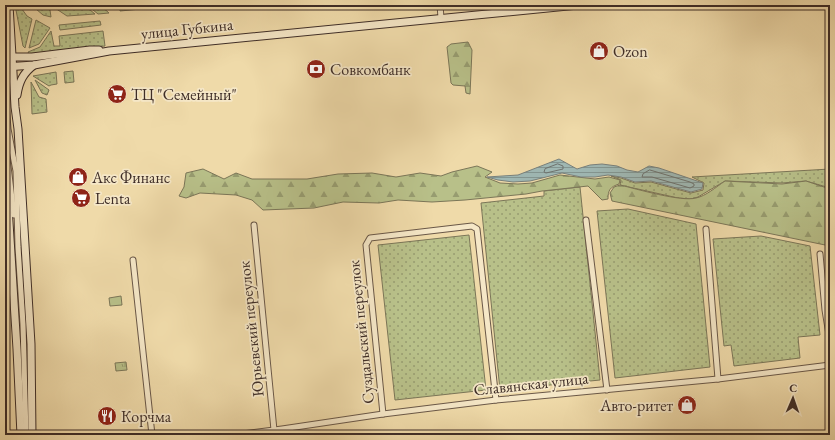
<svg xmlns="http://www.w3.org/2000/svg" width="835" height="440" font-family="'EB Garamond',serif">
<defs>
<pattern id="grass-dots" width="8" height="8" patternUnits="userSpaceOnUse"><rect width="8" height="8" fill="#b8c089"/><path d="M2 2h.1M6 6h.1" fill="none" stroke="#979c70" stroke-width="1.8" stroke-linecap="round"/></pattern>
<pattern id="forest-firs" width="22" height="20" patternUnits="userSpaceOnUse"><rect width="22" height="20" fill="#b8c089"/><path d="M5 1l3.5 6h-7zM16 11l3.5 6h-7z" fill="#979c70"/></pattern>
<pattern id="park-tufts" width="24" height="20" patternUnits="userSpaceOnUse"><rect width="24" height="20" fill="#b8c089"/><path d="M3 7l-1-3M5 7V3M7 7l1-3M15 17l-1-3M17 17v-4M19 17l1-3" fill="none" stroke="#979c70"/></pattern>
<pattern id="water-rules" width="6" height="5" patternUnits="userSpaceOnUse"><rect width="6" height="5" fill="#9fb8b4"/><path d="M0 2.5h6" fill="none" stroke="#839692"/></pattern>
</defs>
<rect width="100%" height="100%" fill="#efdaa9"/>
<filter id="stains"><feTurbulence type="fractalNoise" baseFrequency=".005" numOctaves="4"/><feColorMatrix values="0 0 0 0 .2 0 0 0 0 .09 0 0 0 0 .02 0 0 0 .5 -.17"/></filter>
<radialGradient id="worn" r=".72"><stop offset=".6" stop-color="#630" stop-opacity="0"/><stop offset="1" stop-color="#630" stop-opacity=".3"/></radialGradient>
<g fill="url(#grass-dots)" stroke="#7b7658">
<polygon points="15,5 19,5 27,16 32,19 25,48 23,46"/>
<polygon points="58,5 84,5 95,14 67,16 55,8"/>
<polygon points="87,5 100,5 109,13 98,14"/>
<polygon points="145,5 154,5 151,8 120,11 120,8"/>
<polygon points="445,5 493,5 451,9"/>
<polygon points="38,6 50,10 51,17 43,15 36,9"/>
<polygon points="36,20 50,28 39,44 29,48"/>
<polygon points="100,21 101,25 60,30 59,25"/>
<polygon points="51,31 54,46 60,46 59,36 103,31 105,46 29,54 28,52 40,47"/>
<polygon points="73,71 74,82 65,83 64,72"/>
<polygon points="56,72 57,84 51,85 49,86 33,76"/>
<polygon points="35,80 49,90 47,95 42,93"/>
<polygon points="31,82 39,97 46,99 47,112 32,114"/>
<polygon points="830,169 830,188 806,181 782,183 725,181 698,197 691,199 678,198 620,185 621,180 611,176 621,178 635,183 651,182 691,193 703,190 704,183 692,177"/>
<polygon points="580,187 600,380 500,390 481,203 544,196 544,191"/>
<polygon points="628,209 696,224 710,367 615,378 597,211"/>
<polygon points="469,235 486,390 395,400 378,245"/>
<polygon points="761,236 810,246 820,335 798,337 800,358 734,366 731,345 724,346 713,239"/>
</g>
<g fill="url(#forest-firs)" stroke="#7b7658">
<polygon points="468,42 472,50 470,94 466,93 465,86 453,85 451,83 447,47 451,44"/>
<path d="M477,166L492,172L485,177L500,183L518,184L532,183L560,175L595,179L609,177L620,180L619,184C610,187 608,190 608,199L602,200L588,186L542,191L526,194L465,200L432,202L398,200L379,203L343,202L314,208L263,210L252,200L236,195L200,193L186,198L179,196L184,187L186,173L203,169L224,179L236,173L252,179H307L338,174L372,173L396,177L420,173L441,176L452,172Z"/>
<path d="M725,181L782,184L806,181L830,189V246L612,201L610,193L614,187L620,185C637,189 681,202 696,198C706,196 716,187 725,181Z"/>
</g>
<g fill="url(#park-tufts)" stroke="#7b7658">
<polygon points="121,296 122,305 110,306 109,298"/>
<polygon points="126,362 127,370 116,371 115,363"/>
</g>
<polygon fill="url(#water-rules)" stroke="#78807c" points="559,159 577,169 590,165 602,164 617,166 627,170 638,172 649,166 659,168 703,183 702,189 691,192 651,181 635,182 621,177 608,175 595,177 581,177 562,173 530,181 513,182 498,180 487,177 518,175"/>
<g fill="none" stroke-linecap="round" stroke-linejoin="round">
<g stroke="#6e726e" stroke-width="1">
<polygon points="558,164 563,166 563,169 546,173 544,172 545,169"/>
<polygon points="650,170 690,182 694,184 694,186 690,188 652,177 642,177 643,174"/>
</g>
<defs>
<g id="street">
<polyline points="440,5 441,18"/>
<polyline points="9,55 6,85 6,103 8,129 16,171 18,247 23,324 26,435"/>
<polyline points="5,142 14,215"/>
<polyline points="586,220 607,390"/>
<polyline points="254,225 274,430"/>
<polyline points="706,229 718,379"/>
<polyline points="820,254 825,310 830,341"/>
<polyline points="133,260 152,435"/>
<polyline points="383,414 366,245 370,238 472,226 477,229 496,400"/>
<polyline points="235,435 282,429 383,414 496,400 718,379 830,365"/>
</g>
<g id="secondary">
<polyline points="9,5 15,107 18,129 31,344 32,435"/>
<polyline points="5,57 32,57 90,50 99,50"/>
<polyline points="5,67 34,65 109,51 578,5"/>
<path d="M17,95C19,82 23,73 34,65"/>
<polyline points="5,159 17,349 21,435"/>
</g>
</defs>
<use href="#street" stroke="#6a5848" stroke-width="7"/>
<use href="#secondary" stroke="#3e2d27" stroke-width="9"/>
<use href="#street" stroke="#f5e7c7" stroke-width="5"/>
<use href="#secondary" stroke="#f5e7c7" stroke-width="7"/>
</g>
<defs>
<symbol id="shop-disc" viewBox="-11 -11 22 22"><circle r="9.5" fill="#8f2418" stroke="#f5e7c7"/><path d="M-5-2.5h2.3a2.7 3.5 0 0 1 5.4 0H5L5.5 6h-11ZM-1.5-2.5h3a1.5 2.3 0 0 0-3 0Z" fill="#fff"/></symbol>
<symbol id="bank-disc" viewBox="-11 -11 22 22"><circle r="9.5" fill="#8f2418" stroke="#f5e7c7"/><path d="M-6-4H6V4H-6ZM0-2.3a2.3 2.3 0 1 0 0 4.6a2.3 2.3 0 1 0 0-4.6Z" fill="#fff"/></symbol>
<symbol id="supermarket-disc" viewBox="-11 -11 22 22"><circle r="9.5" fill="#8f2418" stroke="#f5e7c7"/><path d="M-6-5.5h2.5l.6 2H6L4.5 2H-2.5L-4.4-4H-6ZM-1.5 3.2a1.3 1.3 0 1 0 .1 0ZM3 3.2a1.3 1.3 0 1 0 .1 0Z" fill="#fff"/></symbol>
<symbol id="restaurant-disc" viewBox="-11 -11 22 22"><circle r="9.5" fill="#8f2418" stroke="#f5e7c7"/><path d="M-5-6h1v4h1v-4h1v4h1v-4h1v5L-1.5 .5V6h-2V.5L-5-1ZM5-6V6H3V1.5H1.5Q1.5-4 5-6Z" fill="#fff"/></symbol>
</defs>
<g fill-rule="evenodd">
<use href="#shop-disc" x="588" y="40" width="22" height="22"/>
<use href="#bank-disc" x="305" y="58" width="22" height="22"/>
<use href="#supermarket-disc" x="106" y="83" width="22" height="22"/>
<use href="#shop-disc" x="67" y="166" width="22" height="22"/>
<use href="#supermarket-disc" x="70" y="187" width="22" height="22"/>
<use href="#shop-disc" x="676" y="394" width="22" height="22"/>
<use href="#restaurant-disc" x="96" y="405" width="22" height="22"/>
</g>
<g text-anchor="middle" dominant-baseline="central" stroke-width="3.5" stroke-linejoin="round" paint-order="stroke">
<g font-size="16" fill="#3e2d27" stroke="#f5e7c7">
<text transform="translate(187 29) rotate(-6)">улица Губкина</text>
<text transform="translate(251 329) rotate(-96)">Юрьевский переулок</text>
<text transform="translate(361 332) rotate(-96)">Суздальский переулок</text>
<text transform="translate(531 384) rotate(-6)">Славянская улица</text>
</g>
<g font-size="16" fill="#3e2d27" stroke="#f5e7c7" text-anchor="start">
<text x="613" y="51">Ozon</text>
<text x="330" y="69">Совкомбанк</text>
<text x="131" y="94">ТЦ "Семейный"</text>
<text x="92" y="177">Акс Финанс</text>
<text x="95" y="198">Lenta</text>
<text x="673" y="405" text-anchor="end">Авто-ритет</text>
<text x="121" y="416">Корчма</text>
</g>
</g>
<rect width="835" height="440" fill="none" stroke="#efdaa9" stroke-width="20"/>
<rect x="6" y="6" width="823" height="428" fill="none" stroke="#3e2d27" stroke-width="2"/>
<rect x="10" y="10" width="815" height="420" fill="none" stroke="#3e2d27"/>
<g transform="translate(793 398) rotate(2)" stroke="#f5e7c7" stroke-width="3" paint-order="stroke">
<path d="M0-3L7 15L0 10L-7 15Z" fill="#3e2d27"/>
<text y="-6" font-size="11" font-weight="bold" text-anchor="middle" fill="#3e2d27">С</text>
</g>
<rect width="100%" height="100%" filter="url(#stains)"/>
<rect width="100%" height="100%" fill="url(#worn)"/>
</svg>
